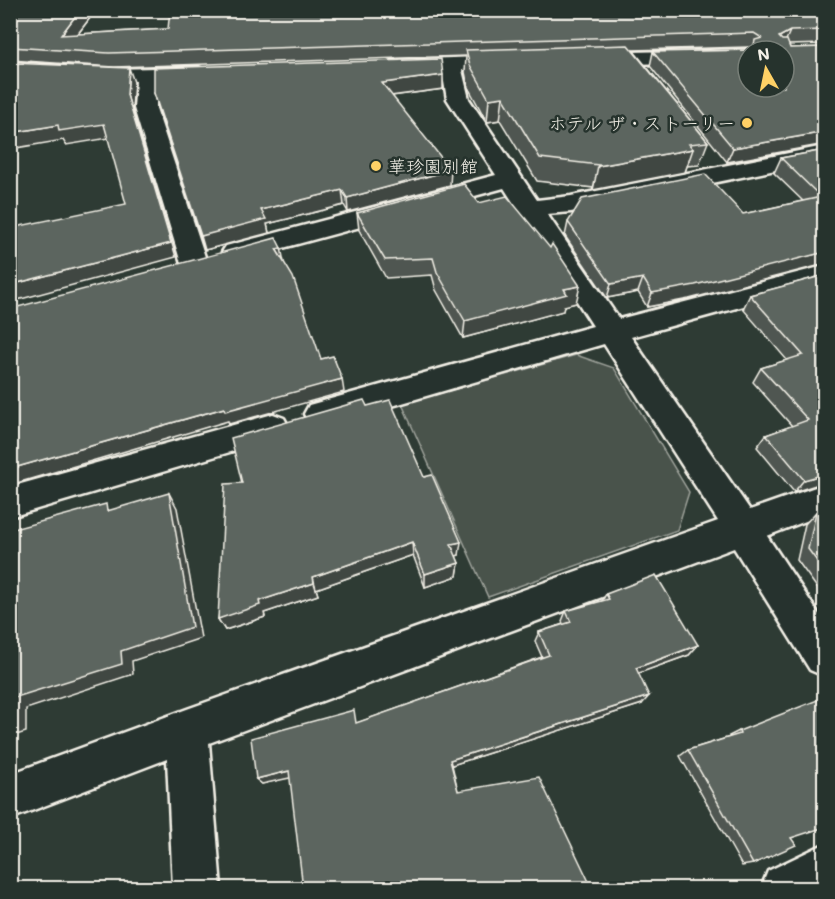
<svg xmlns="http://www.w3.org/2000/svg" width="835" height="899" font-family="Mali,'Klee One',sans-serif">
<rect width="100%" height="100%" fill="#2e3b34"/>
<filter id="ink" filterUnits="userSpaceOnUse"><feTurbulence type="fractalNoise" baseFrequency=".0167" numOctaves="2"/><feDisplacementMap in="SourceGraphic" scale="12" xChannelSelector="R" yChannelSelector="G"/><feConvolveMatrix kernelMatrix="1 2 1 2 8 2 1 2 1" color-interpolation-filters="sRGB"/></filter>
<g filter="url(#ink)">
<polygon fill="#48524c" stroke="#9ea29a" stroke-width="1.5" points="576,355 614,368 689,492 677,530 488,597 402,404"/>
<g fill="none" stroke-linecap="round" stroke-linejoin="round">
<defs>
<g id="street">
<polygon points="748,49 755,51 748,51 748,61 594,65 587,63 584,59 587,55 594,53"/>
<polygon points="509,56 516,58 519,62 516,66 462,70 469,99 537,200 571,196 824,146 824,160 571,212 547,214 619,319 824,266 824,284 631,337 750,510 824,484 824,514 767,536 824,622 824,676 810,670 734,548 209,743 221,888 173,888 167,759 10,819 10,774 187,709 718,521 604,344 320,427 309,423 304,414 309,405 593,326 504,188 235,261 226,258 222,252 226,246 496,175 447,99 442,70 396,72 389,70 386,66 389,62 396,60"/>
<polygon points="10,62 114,69 197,67 204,69 207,73 204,77 156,80 156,108 207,263 203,269 194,272 185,269 181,263 134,108 136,81 10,74"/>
<polygon points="273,414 284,418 289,427 284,436 10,517 10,487"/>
<polygon points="824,844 824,888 761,888 768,871"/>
</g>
</defs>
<use href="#street" stroke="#f4f1e8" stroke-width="5"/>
<use href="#street" fill="#26332d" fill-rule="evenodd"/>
</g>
<g fill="#4f5751" stroke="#f4f1e8" stroke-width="1.5">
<polygon points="10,10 96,10 78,34 168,29 825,10 825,44 789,45 790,48 825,47 825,144 727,162 650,66 653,52 752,50 752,49 749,47 633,50 708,142 699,165 687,166 685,172 593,190 593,188 537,181 500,120 487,122 468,87 465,72 466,56 114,67 10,60"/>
<polygon points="443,89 392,96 450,185 348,212 344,205 267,224 269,233 205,250 154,93"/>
<polygon points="825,150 825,264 689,299 647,307 638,292 607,298 565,236 568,222 743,214 803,201 774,173 781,158"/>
<polygon points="479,203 576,303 564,306 563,311 463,338 436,290 432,275 386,278 359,230 357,213"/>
<polygon points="825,275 825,482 794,492 757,447 766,435 792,426 753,382 761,368 787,360 743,309 750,295"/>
<polygon points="367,406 424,477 459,555 456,556 459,563 457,576 425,587 413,555 316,589 318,595 264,613 265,617 225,630 218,619 242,483"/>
<polygon points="825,509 825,599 797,560 805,524 816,512"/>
<polygon points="606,594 698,645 689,655 638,673 642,704 452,765 458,791 592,888 290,777 262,784 256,779 357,723 542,657 535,641 539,632 563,624 562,621 566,611 602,601"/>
<polygon points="739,731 791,838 753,864 742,866 680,756 688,750 730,737 729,736"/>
</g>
<g fill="#404742" stroke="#f4f1e8" stroke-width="1.5">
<polygon points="80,10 96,10 67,48 61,35"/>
<polygon points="790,31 784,45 779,37"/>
<polygon points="129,68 134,82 132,109 176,257 10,302 10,285 171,243 127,95"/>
<polygon points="443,75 443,89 383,97 382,83"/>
<polygon points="503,97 500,120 487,122 489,99"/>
<polygon points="104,124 109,138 66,145 63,140 10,149 10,133 58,125"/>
<polygon points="825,132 825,144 727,162 733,148"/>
<polygon points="693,149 685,172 593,190 598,166"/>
<polygon points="451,170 450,185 348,212 347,198"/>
<polygon points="342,190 344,205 267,224 269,233 205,250 201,236 261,210"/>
<polygon points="281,248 284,262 276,249"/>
<polygon points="825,252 825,264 689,299 647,307 652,293"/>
<polygon points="643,278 638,292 607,298 611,284"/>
<polygon points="580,286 576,303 564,306 563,311 463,338 465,321 564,289"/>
<polygon points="342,379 344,392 229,424 228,421 10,485 10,469 224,408"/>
<polygon points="825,474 825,482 794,492 804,480"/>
<polygon points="169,493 177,508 201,638 132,661 133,674 26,709 26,732 10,737 10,699 121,651"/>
<polygon points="412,542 413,555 316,589 313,577"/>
<polygon points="461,542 459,555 450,558 451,544"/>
<polygon points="459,563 457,576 425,587 425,574"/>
<polygon points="314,583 318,595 264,613 265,617 225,630 218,619 259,601"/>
<polygon points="698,645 689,655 628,677 636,668"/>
<polygon points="649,696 642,704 449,766 450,760"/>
<polygon points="289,771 294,777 262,784 256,779"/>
</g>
<g fill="#5c655e" stroke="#f4f1e8" stroke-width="1.5" fill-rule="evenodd">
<path d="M10,10H80L61,35L168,29L170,10H825V30L790,31L779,37L782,40H787L790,48L825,47V132L733,148L653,52L753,50L755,40L762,38L754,33L109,53L10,47ZM748,51H784V87H748Z"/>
<polygon points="628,45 708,142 689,144 693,149 598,166 599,165 540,158 503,97 489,99 470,65 466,50"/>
<polygon points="441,59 443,75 382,83 451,170 347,198 342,190 261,210 266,219 201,236 154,93 154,68"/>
<polygon points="10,63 129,68 127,95 171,243 10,285 10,228 126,204 104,124 59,131 58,125 10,133"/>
<polygon points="825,150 825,252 695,285 652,293 643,278 611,284 568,222 582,199 705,174 743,214 821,197 781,158"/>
<polygon points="464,184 479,203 507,196 550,248 552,244 580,286 564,289 567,294 465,321 437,272 433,258 385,260 357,213"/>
<polygon points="276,238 281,248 276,249 293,277 321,359 333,356 342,379 225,411 224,408 10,469 10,309"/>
<polygon points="825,275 825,385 821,386 825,390 825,474 804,480 766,435 808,420 761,368 803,355 750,295"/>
<polygon points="364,400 367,406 390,400 424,477 432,475 461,542 451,544 459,563 425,574 412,542 313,577 314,583 259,601 260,605 218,619 225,484 242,483 231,438"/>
<polygon points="169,493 192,627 121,651 122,664 10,699 10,530 106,504 107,511"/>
<polygon points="825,509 825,572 808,549 816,512"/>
<polygon points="656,575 698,645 636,668 649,696 450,760 458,791 539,777 592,888 303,888 289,771 256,779 251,738 354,710 356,723 549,655 539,632 571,622 566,611 609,599 606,594"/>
<polygon points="825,697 825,827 791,838 796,845 753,864 688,750 740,734 739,731"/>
</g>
</g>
<g fill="#ffd166" stroke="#26332d" stroke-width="2">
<circle cx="747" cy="123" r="6"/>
<circle cx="376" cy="166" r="6"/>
</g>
<g text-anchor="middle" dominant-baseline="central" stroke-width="5" stroke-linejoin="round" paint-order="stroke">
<g font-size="18" fill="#f4f1e8" stroke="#26332d" text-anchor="end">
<text x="735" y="123">ホテル ザ・ストーリー</text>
<text x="388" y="166" text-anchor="start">華珍園別館</text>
</g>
</g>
<rect width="835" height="899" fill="none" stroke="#26332d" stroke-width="36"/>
<rect x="18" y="18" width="799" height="863" fill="none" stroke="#f4f1e8" stroke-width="2" filter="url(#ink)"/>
<g transform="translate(766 69) rotate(351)"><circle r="28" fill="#26332d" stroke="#787f78" stroke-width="1.5"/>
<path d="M0-4.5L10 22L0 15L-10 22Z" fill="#ffd166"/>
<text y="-9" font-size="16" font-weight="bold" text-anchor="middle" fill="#f4f1e8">N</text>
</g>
</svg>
